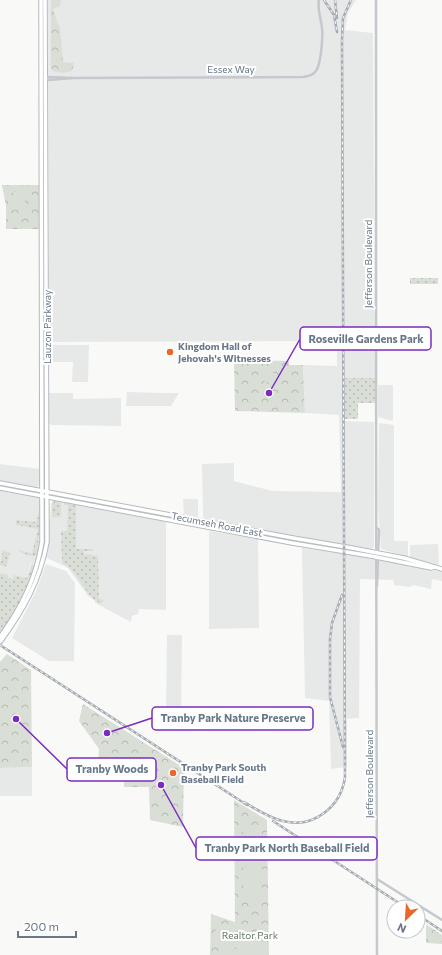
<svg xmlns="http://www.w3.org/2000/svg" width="442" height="955" font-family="Commissioner,sans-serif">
<defs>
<pattern id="grass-dots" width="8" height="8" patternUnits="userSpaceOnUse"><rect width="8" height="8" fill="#d9dfd6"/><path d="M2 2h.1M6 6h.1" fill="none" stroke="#b4bab3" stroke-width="1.8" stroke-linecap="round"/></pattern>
<pattern id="forest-crowns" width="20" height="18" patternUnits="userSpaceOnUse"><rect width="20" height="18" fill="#d9dfd6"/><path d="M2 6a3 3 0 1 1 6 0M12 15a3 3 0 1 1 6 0" fill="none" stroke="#b4bab3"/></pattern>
</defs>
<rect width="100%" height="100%" fill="#f9faf7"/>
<g fill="#e7e9e8">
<polygon points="48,0 356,0 348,13 345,30 373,33 375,378 345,378 345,421 374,422 374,546 372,549 271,532 205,519 203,517 202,464 234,463 234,481 273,491 341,492 339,415 305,413 303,365 337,366 337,341 49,342"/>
<polygon points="51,345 89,345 88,382 72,382 73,362 50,362"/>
<polygon points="378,385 393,385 393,421 378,417"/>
<polygon points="127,392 162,393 179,393 171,406 126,406"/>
<polygon points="49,393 73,393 73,399 121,398 121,426 51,425 49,422"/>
<polygon points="380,423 394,425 394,541 408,541 408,557 381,549 378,508 379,424"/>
<polygon points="0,464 40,469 40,485 35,488 0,481"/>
<polygon points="0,490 38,497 41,499 39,552 35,564 31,563 27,578 15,577 14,579 8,578 8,575 0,573"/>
<polygon points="183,499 198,499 198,516 195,518 184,516"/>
<polygon points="54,501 76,504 76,502 166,522 166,610 139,609 138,614 132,616 131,622 95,603 95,601 88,596 68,568 47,558 51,503"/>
<polygon points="209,531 258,539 259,628 209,629"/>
<polygon points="438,544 439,565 410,558 410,545"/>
<polygon points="302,548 359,556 442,572 442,581 432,579 431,589 413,585 410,587 394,585 393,580 360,579 359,718 347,719 347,767 331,769 329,701 305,698"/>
<polygon points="46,564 66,571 75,583 74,661 49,661 12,638 36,591"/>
<polygon points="167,635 182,635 181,715 166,715"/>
<polygon points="32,767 32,796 0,796 0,768"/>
</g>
<g fill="url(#grass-dots)">
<rect x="410" y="278" width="28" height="6"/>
<polygon points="345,378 375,378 376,403 358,403 358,419 345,419"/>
<polygon points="54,501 61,502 61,517 52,517 52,504"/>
<path d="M64,502L76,505V549H93V551H84V554L98,556L99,599L104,600L101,604C82,594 80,572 62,563L61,531H67L68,505H64Z"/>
<path d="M39,513L41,515L37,555C31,558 23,553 17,550L32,553L38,529L18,525L16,526V520L36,522Z"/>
<polygon points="3,550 10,553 7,565 5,567 0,565"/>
<path d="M32,563L35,566C26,591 16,613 0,634V573L8,575V578L14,579L13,575L27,578Z"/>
</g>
<g fill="url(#forest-crowns)">
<polygon points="51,0 61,0 60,6 53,9 60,29 63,62 74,63 72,71 62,73 53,71 51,68"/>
<polygon points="2,185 39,185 39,229 6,229 6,206"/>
<polygon points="234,360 289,361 289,365 303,365 305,413 235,411"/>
<polygon points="7,654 31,670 32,767 0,768 0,662"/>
<polygon points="83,704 184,768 183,827 150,820 149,787 124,787 124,781 97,779 99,749 79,721"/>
<polygon points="234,800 267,820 269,955 210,955 211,914 235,922"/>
<polygon points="426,924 442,935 442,944 426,943"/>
</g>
<g fill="#d9dfd6">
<rect x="13" y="192" width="12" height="18"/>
<circle cx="267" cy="375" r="7"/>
<rect x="243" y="829" width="19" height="32"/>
<rect x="243" y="867" width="19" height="32"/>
<polygon points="216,925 237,928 236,937 239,932 263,939 260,955 240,955 236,948 236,938 234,951 221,946 215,940"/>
</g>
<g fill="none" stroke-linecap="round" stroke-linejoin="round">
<defs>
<g id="major">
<polyline points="0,483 293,538 352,548 404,558 442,569"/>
<polyline points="0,488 292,543 371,556 431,568 434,567"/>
<path d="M0,637C22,607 36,578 42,542L41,0"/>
<path d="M0,642C23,611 40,581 47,542L45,0"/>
</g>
</defs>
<use href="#major" stroke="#b6babf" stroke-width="5.5"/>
<g stroke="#c5c8cd" stroke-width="2.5">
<path d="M376,0C376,319 376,636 377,955"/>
<path d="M45,78L49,80L72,78L303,77C308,76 312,76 315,72C321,67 323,37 322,28C321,18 317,10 319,0"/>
<polyline points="45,78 49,77 72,78"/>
<polyline points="376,527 379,530 377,586"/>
<polyline points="377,879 442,920"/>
</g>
<use href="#major" stroke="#fff" stroke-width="3.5"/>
<defs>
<g id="rail">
<polyline points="324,0 334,15 337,32"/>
<polyline points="335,0 337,18"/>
<polyline points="342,595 332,623 330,639 330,697 343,747"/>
<polyline points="0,645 247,805"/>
<path d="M244,802C256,809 269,818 283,821C313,829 341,807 345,777L342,40L343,18L351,0"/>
<polyline points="273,821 405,907"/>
<polyline points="418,915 442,931"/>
</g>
</defs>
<use href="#rail" stroke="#a5abb2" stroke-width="2.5"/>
<use href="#rail" stroke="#fff" stroke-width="1" stroke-dasharray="3" stroke-linecap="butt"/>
</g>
<g fill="#e96728" stroke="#fff" stroke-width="1.5">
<circle cx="170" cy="352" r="4"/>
<circle cx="173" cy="773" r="4"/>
</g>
<g text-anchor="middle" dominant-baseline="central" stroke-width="4" stroke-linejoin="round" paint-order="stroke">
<g font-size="10" fill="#687789" stroke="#fff">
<text x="231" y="69">Essex Way</text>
<text transform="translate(368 264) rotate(-90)">Jefferson Boulevard</text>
<text transform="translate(47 327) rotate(-90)">Lauzon Parkway</text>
<text transform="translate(217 524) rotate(11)">Tecumseh Road East</text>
<text transform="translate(369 774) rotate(-90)">Jefferson Boulevard</text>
</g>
<g font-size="10" font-weight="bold" fill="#687789" stroke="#fff" text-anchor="start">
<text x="178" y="346">Kingdom Hall of<tspan x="178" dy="12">Jehovah's Witnesses</tspan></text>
<text x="181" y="767">Tranby Park South<tspan x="181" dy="12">Baseball Field</tspan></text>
</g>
<g font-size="10" fill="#667a63" stroke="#fff">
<text x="250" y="935">Realtor Park</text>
</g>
</g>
<path fill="none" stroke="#7b2cbf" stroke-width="1.5" d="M269 393L300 339M107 733L152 718M16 719L67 769M161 785L196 848"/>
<g fill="#7b2cbf" stroke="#fff" stroke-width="1.5">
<circle cx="269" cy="393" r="4"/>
<circle cx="107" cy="733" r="4"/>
<circle cx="16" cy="719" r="4"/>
<circle cx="161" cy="785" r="4"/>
</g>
<g fill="#fff" stroke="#7b2cbf" stroke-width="1.5">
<rect x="300" y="327" width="131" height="23" rx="4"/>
<rect x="152" y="707" width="161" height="23" rx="4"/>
<rect x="67" y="758" width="89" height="23" rx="4"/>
<rect x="196" y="837" width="181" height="23" rx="4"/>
</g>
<g font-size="11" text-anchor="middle" font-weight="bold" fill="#687789">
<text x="366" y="343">Roseville Gardens Park</text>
<text x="233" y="722">Tranby Park Nature Preserve</text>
<text x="112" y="773">Tranby Woods</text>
<text x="287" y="852">Tranby Park North Baseball Field</text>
</g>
<g transform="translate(406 919) rotate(205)"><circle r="19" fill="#ffffff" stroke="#c3c9d0"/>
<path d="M0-3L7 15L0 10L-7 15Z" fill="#e96728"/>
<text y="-6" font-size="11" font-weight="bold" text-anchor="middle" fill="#687789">N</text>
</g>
<path d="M18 931v6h58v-6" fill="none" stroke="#687789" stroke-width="2"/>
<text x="24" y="931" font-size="12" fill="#687789" stroke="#ffffff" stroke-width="3" paint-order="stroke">200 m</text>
</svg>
